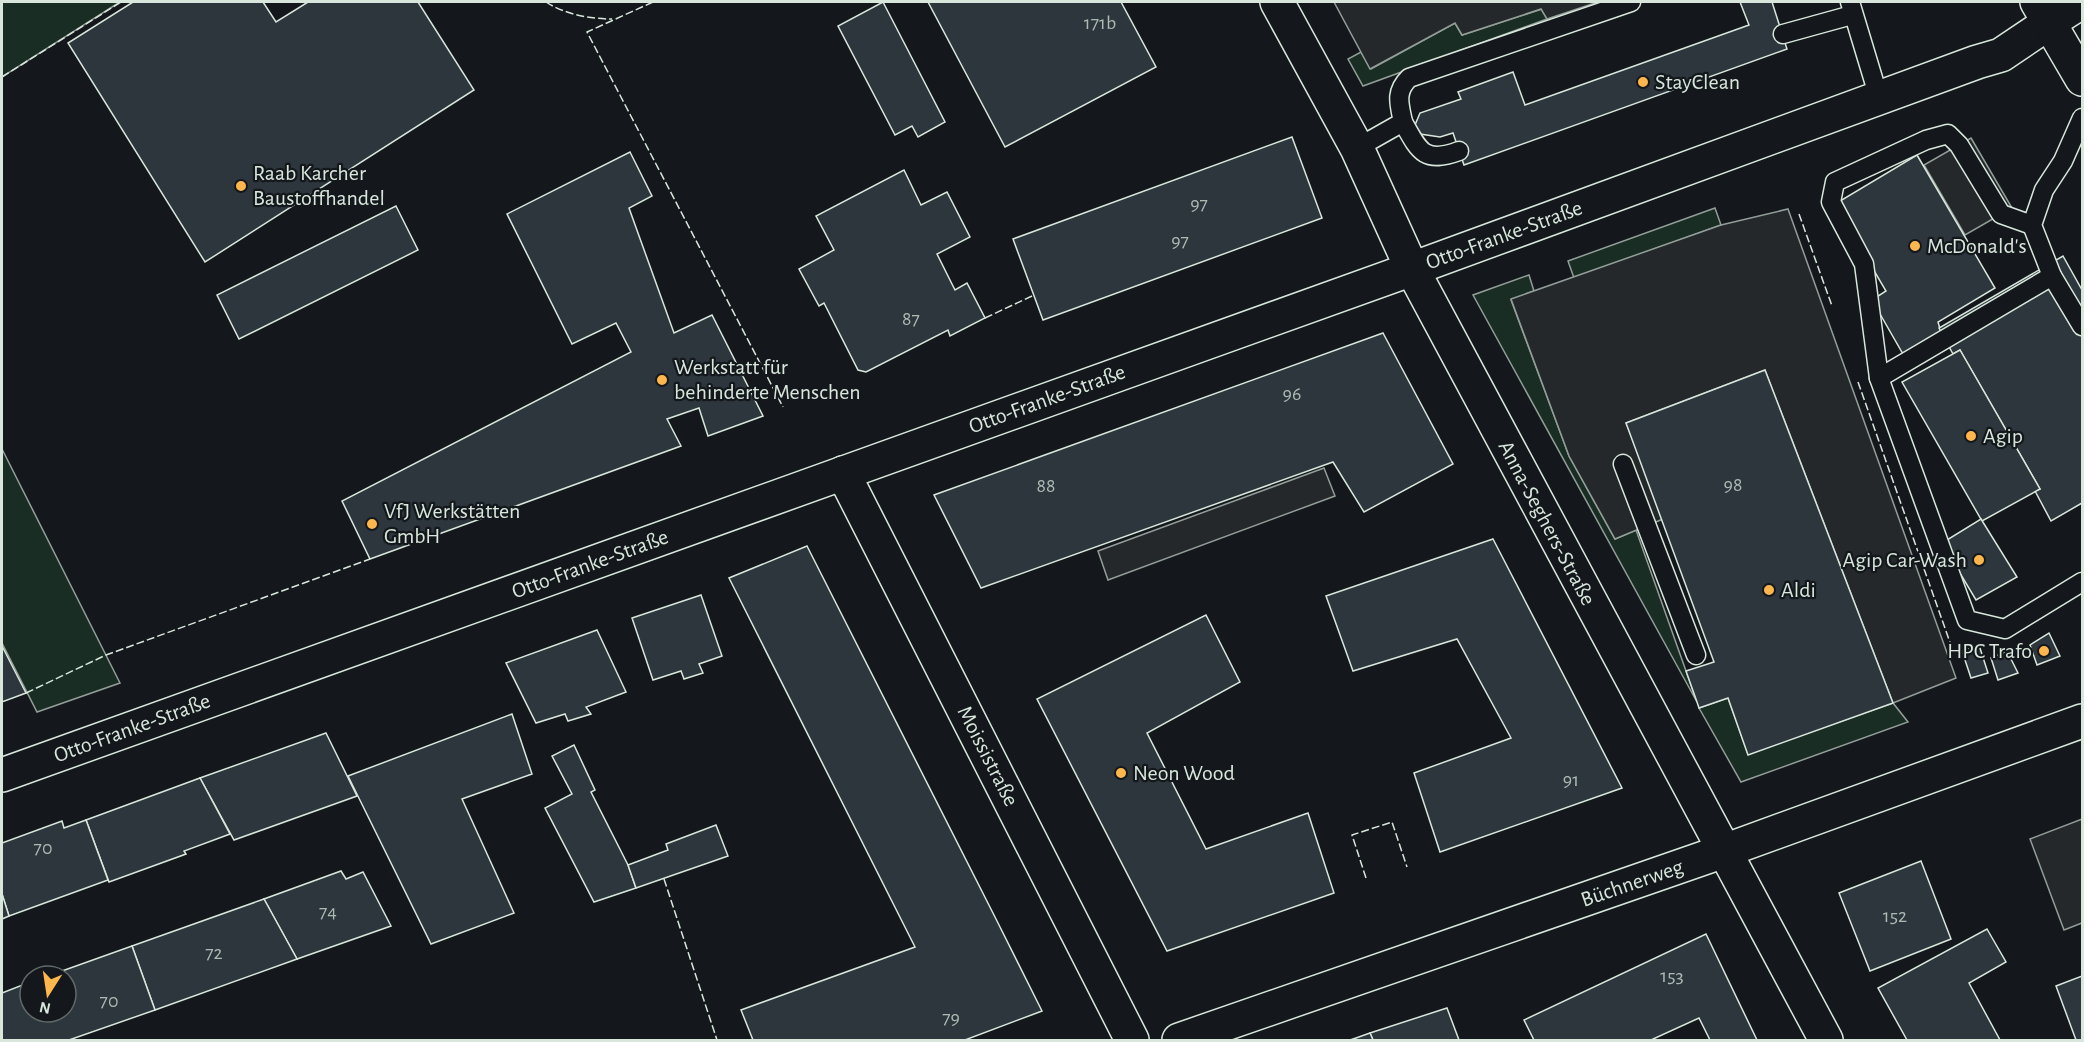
<svg xmlns="http://www.w3.org/2000/svg" width="2084" height="1042" font-family="'Alegreya Sans',sans-serif">
<rect width="100%" height="100%" fill="#14181c"/>
<g fill="#1a2d24" stroke="#939e99" stroke-width="1.5">
<polygon points="2,2 120,2 2,77"/>
<polygon points="1542,9 1547,19 1363,86 1348,59 1361,52 1371,69 1455,23 1462,35"/>
<polygon points="1715,208 1721,225 1574,278 1568,261"/>
<polygon points="1529,275 1534,291 1511,300 1569,456 1615,539 1636,530 1697,702 1473,295"/>
<polygon points="2,449 120,683 37,712 2,643"/>
<polygon points="1728,698 1748,754 1893,703 1908,722 1741,782 1699,708"/>
</g>
<g fill="#24282b" stroke="#939e99" stroke-width="1.5">
<polygon points="1334,2 1598,2 1547,19 1541,9 1462,35 1455,23 1370,69"/>
<polygon points="1971,138 2012,208 1965,235 1924,165"/>
<polygon points="1788,209 1956,678 1893,703 1765,370 1626,423 1663,519 1615,539 1569,456 1511,299 1721,225"/>
<polygon points="1324,468 1335,496 1108,580 1098,551"/>
<polygon points="2082,819 2082,923 2064,930 2030,839"/>
</g>
<g fill="#2c363c" stroke="#d8e6dc" stroke-width="1.5">
<polygon points="133,2 263,2 276,22 308,2 418,2 474,90 205,262 68,43"/>
<polygon points="883,2 945,122 918,137 912,126 895,135 838,26"/>
<polygon points="928,2 1121,2 1156,67 1005,147"/>
<polygon points="1740,2 1772,2 1787,49 1464,165 1453,133 1440,137 1420,134 1415,125 1420,113 1461,99 1458,92 1513,72 1525,105 1749,25"/>
<polygon points="1292,137 1322,218 1043,320 1013,239"/>
<polygon points="630,152 652,196 629,208 674,333 712,315 763,416 708,436 699,408 667,419 681,446 370,559 342,501 631,352 616,323 572,344 507,214"/>
<polygon points="1917,155 1995,288 1938,322 1941,332 1903,354 1872,300 1886,291 1835,204"/>
<polygon points="904,170 921,205 947,192 970,237 937,254 955,290 967,283 985,318 950,336 948,330 866,372 858,370 824,303 819,306 799,269 834,250 816,216"/>
<polygon points="396,206 418,250 239,339 217,295"/>
<polygon points="2063,256 2082,290 2082,503 2051,521 2035,491 2040,489 1960,350 1953,354 1939,328"/>
<polygon points="1383,333 1453,464 1364,512 1333,462 981,588 934,495"/>
<polygon points="1960,350 2040,489 1982,521 1902,382"/>
<polygon points="1765,370 1893,703 1748,755 1728,698 1699,708 1697,702 1686,671 1714,662 1626,423"/>
<polygon points="1981,519 2017,577 1976,600 1942,543"/>
<polygon points="1493,539 1622,788 1440,852 1414,773 1511,738 1457,639 1353,671 1326,596"/>
<polygon points="807,546 996,919 1042,1011 965,1040 753,1040 741,1010 915,947 729,578"/>
<polygon points="701,595 722,656 699,664 703,673 684,679 681,671 653,680 632,618"/>
<polygon points="1206,615 1240,682 1147,733 1206,849 1308,813 1334,893 1167,951 1037,699"/>
<polygon points="597,630 626,692 586,707 591,714 568,721 565,714 536,723 506,663"/>
<polygon points="2049,633 2060,656 2037,665 2030,645"/>
<polygon points="1979,645 1988,673 1971,678 1962,651"/>
<polygon points="2,646 26,693 2,702"/>
<polygon points="2007,651 2018,673 1998,680 1991,658"/>
<polygon points="512,714 532,774 462,799 514,913 431,944 348,776"/>
<polygon points="326,733 357,796 234,840 200,778"/>
<polygon points="574,745 595,790 591,792 628,865 636,888 594,902 545,808 572,794 552,756"/>
<polygon points="200,778 230,834 184,851 186,854 109,882 86,820"/>
<polygon points="86,820 108,880 9,916 2,894 2,843 62,821 64,828"/>
<polygon points="716,825 728,856 636,888 628,865 668,850 666,844"/>
<polygon points="1921,861 1951,939 1870,971 1839,893"/>
<polygon points="341,871 346,879 363,872 391,926 297,959 264,899"/>
<polygon points="2,894 9,916 2,919"/>
<polygon points="264,899 297,959 155,1010 132,946"/>
<polygon points="1987,929 2006,962 1969,983 2000,1040 1907,1040 1878,988"/>
<polygon points="1706,934 1757,1040 1710,1040 1699,1018 1651,1040 1534,1040 1524,1020"/>
<polygon points="132,946 155,1010 69,1040 2,1040 2,993 30,982 30,1012 66,1012 66,976 48,976"/>
<polygon points="2082,976 2082,1040 2076,1040 2056,986"/>
<polygon points="1447,1008 1459,1040 1373,1040 1370,1033"/>
<polygon points="1370,1033 1373,1040 1350,1040 1356,1038"/>
</g>
<g fill="none" stroke-linecap="round" stroke-linejoin="round">
<defs>
<g id="lane">
<polyline points="1850,2 1879,98"/>
<polyline points="1783,34 1852,15"/>
<path d="M1403,122C1419,151 1424,164 1459,151"/>
<path d="M1357,148L1403,122C1399,103 1395,92 1409,78L1631,2"/>
<polyline points="2032,225 2001,214 1959,145 1948,134 1926,140 1835,182 1831,202 1864,264 1879,378 1967,620 2005,629 2082,582"/>
<polyline points="2052,276 2032,225 2044,190 2063,161 2082,118"/>
<polyline points="1879,378 2052,276 2082,326"/>
<polyline points="1623,464 1696,655"/>
</g>
<g id="street">
<polyline points="1277,2 1357,148 1412,269 1826,1040"/>
<polyline points="843,473 1132,1040"/>
<polyline points="2,775 1412,269 1977,62 2001,55 2050,22"/>
<polyline points="1179,1040 1724,851 2082,721"/>
</g>
<g id="primary">
<polyline points="2037,2 2082,79"/>
<polyline points="2050,22 2081,2"/>
</g>
</defs>
<use href="#lane" stroke="#d8e6dc" stroke-width="21"/>
<use href="#street" stroke="#d8e6dc" stroke-width="36"/>
<use href="#primary" stroke="#d8e6dc" stroke-width="36"/>
<use href="#lane" stroke="#14181c" stroke-width="18"/>
<use href="#street" stroke="#14181c" stroke-width="33"/>
<use href="#primary" stroke="#14181c" stroke-width="33"/>
<g stroke="#d8e6dc" stroke-width="1.5" stroke-dasharray="8 3" stroke-linecap="butt">
<path d="M546,2C564,14 590,19 612,19"/>
<polyline points="653,2 587,32 783,407"/>
<polyline points="2,77 121,2"/>
<polyline points="1799,214 1832,306"/>
<polyline points="985,318 1032,296"/>
<polyline points="1858,382 1952,648 1962,651"/>
<polyline points="26,693 106,655 370,559"/>
<polyline points="1366,878 1352,835 1392,822 1407,867"/>
<polyline points="664,879 717,1040"/>
</g>
</g>
<g fill="#ffb74d" stroke="#14181c" stroke-width="2">
<circle cx="1643" cy="82" r="6"/>
<circle cx="241" cy="186" r="6"/>
<circle cx="1915" cy="246" r="6"/>
<circle cx="662" cy="380" r="6"/>
<circle cx="1971" cy="436" r="6"/>
<circle cx="372" cy="524" r="6"/>
<circle cx="1979" cy="560" r="6"/>
<circle cx="1769" cy="590" r="6"/>
<circle cx="2044" cy="651" r="6"/>
<circle cx="1121" cy="773" r="6"/>
</g>
<g text-anchor="middle" dominant-baseline="central" stroke-width="4.5" stroke-linejoin="round" paint-order="stroke">
<g font-size="20" fill="#adbab4">
<text x="1100" y="23">171b</text>
<text x="1199" y="204">97</text>
<text x="1180" y="241">97</text>
<text x="911" y="319">87</text>
<text x="1292" y="394">96</text>
<text x="1733" y="485">98</text>
<text x="1046" y="486">88</text>
<text x="1571" y="780">91</text>
<text x="43" y="848">70</text>
<text x="328" y="912">74</text>
<text x="1895" y="916">152</text>
<text x="214" y="953">72</text>
<text x="1672" y="976">153</text>
<text x="109" y="1001">70</text>
<text x="951" y="1018">79</text>
</g>
<g font-size="22" fill="#d8e6dc" stroke="#14181c" text-anchor="start">
<text x="1655" y="82">StayClean</text>
<text x="253" y="173">Raab Karcher<tspan x="253" dy="25">Baustoffhandel</tspan></text>
<text x="1927" y="246">McDonald's</text>
<text x="674" y="367">Werkstatt für<tspan x="674" dy="25">behinderte Menschen</tspan></text>
<text x="1983" y="436">Agip</text>
<text x="384" y="511">VfJ Werkstätten<tspan x="384" dy="25">GmbH</tspan></text>
<text x="1967" y="560" text-anchor="end">Agip Car-Wash</text>
<text x="1781" y="590">Aldi</text>
<text x="2032" y="651" text-anchor="end">HPC Trafo</text>
<text x="1133" y="773">Neon Wood</text>
</g>
<g font-size="22" fill="#d8e6dc" stroke="#14181c">
<text transform="translate(1504 235) rotate(-20)">Otto-Franke-Straße</text>
<text transform="translate(1047 399) rotate(-20)">Otto-Franke-Straße</text>
<text transform="translate(1547 523) rotate(62)">Anna-Seghers-Straße</text>
<text transform="translate(590 564) rotate(-20)">Otto-Franke-Straße</text>
<text transform="translate(132 728) rotate(-20)">Otto-Franke-Straße</text>
<text transform="translate(988 756) rotate(63)">Moissistraße</text>
<text transform="translate(1632 883) rotate(-19)">Büchnerweg</text>
</g>
</g>
<rect width="2084" height="1042" fill="none" stroke="#d8e6dc" stroke-width="6"/>
<g transform="translate(48 994) rotate(192)"><circle r="28" fill="#14181c" stroke="#626a69" stroke-width="1.5"/>
<path d="M0-4.5L10 22L0 15L-10 22Z" fill="#ffb74d"/>
<text y="-9" font-size="16" font-weight="bold" text-anchor="middle" fill="#d8e6dc">N</text>
</g>
</svg>
